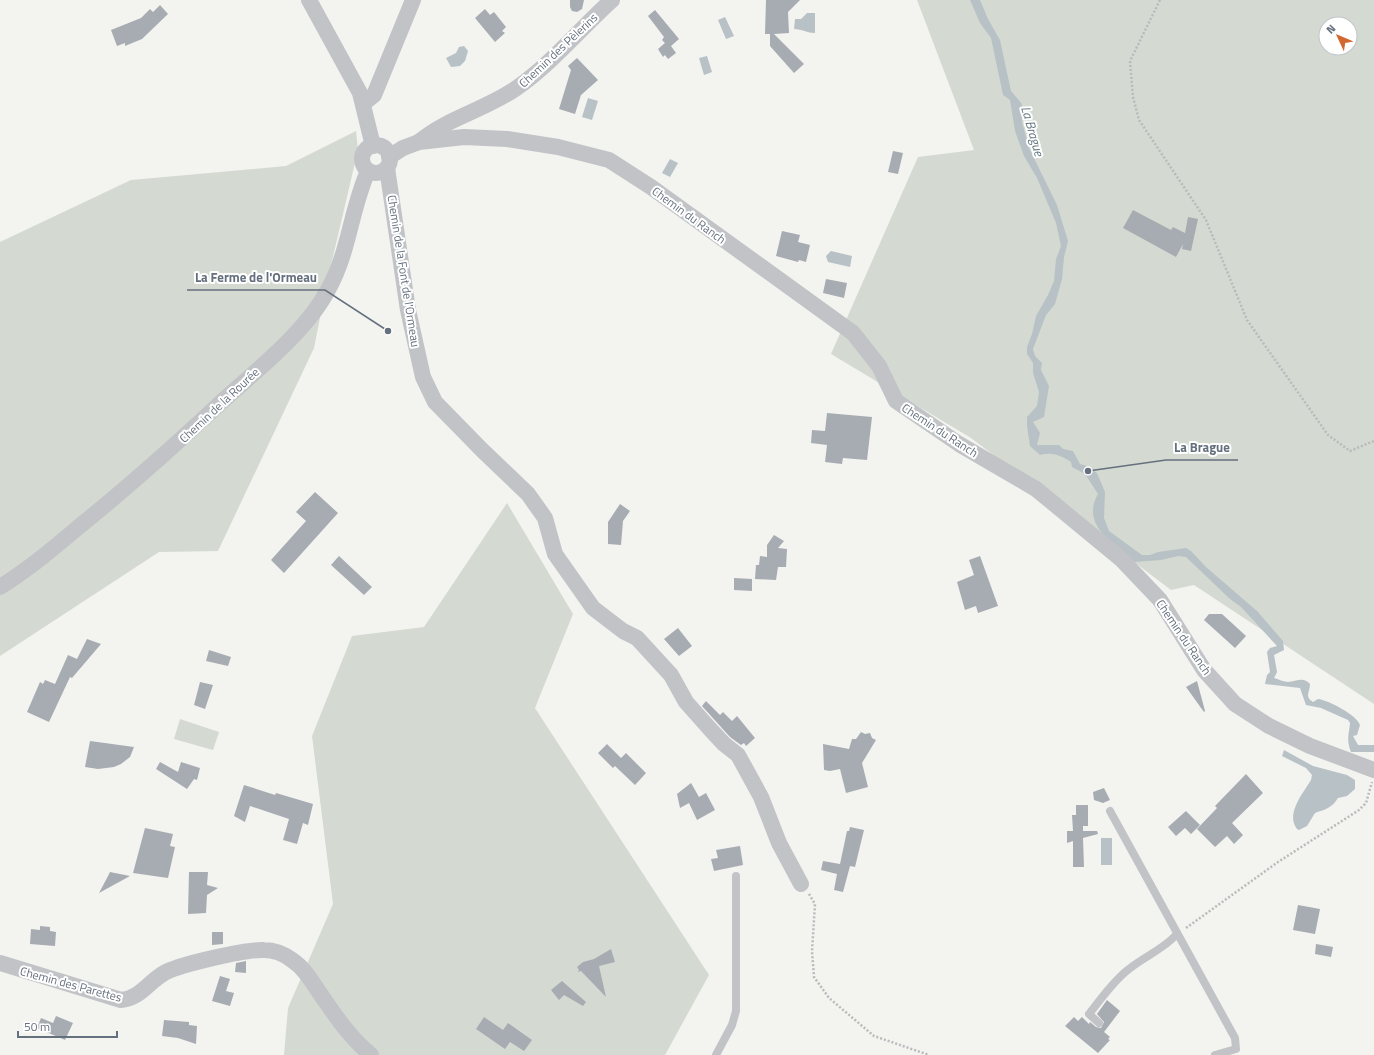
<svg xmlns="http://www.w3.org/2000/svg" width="1374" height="1055" font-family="'Titillium Web',sans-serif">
<rect width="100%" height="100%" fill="#f3f3f0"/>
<g fill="#d4dad1" fill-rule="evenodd">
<path d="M917,0H1374V704L1194,585L1171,590L971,438L831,354L918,157L974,150ZM1326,24H1350V48H1326Z"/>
<polygon points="356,131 358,150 328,278 314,348 218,551 159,552 0,656 0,242 131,180 286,166"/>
<polygon points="507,503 573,614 535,708 709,975 665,1055 284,1055 288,1008 333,904 312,736 352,636 424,627"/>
<polygon points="180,719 219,732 213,750 174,739"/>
</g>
<g fill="#b8c1c6">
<path d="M970,0H980L988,19L1000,40L1011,91L1022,104V122L1029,148L1057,205L1068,241L1064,257L1062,279L1055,304L1046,315L1033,349L1035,356L1042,363L1041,370L1049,386L1044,417L1033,422L1040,433L1037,445H1059L1063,449L1073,451L1080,464L1087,466L1097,473L1105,492L1104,518L1109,531L1142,555H1150L1158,552L1186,548L1191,551L1206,567L1257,611L1283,641L1284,650L1274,655L1277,672L1274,678C1278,679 1284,682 1288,682C1296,682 1303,676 1310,684C1310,692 1304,697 1313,702L1318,699C1328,700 1357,715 1360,725L1357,735L1353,736L1358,745H1374V752H1351C1346,739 1349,735 1350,723L1348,720L1321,708L1306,705L1300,688L1265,684L1267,675L1270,672L1267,652L1270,648L1277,646L1241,607L1230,599L1186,557L1178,556L1161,560L1135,562C1114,546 1080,524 1098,494L1085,474L1072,467L1071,462C1060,455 1052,452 1040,455L1030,446L1027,426V417L1037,406L1039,392L1033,373V363L1027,354V347L1032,334L1036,316L1048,295L1054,281L1056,259L1061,246L1056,223L1037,178L1024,156L1015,131L1010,100L1003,95L991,38L980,23Z"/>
<path d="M807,13H815V33C807,33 802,29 794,29L795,19H801Z"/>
<polygon points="725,17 734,36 726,39 718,20"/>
<polygon points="464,46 468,51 465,61 460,66 451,67 446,58 456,53 459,47"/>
<polygon points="707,56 712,72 704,75 699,58"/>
<polygon points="588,98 598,101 592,120 582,117"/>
<polygon points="670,159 678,163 670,177 662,173"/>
<polygon points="831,251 852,256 850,267 828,262 826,256"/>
<path d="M1284,750L1313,766L1347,775L1355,780V789L1347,796L1338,798C1332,808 1326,809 1315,813L1307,826L1299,830L1297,829C1285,814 1304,792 1311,780L1312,775L1306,768L1282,756Z"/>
<rect x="1101" y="838" width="11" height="27"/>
</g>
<g fill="#a7acb2">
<polygon points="570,0 584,0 582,9 577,12 572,11 570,7"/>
<polygon points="766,0 800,0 788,12 789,33 774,34 804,64 794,73 770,46 770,34 765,34"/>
<polygon points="160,5 168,14 142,39 125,46 125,43 117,46 111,30 141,18 150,9 153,12"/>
<polygon points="485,9 490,15 494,12 506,27 502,31 505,33 495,42 475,18"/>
<polygon points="655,10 679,39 671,46 676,53 668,59 665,55 663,57 658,49 665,43 662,40 664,37 648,16"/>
<polygon points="577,58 598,80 581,95 575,114 559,109 571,70 568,66"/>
<polygon points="893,151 903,153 898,174 888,172"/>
<polygon points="1133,210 1171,230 1173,227 1185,233 1188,217 1198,219 1191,251 1182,249 1183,244 1176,257 1123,228"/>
<polygon points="782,231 800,235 798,242 810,245 806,262 799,260 798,262 776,256"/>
<polygon points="826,279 847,283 844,298 823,293"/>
<polygon points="827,413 872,417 867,460 843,458 842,464 825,462 827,445 811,443 812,430 825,431"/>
<polygon points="315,492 338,513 284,573 271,560 306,521 296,512"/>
<polygon points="620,504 630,511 623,521 621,545 608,544 608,522"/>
<polygon points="774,535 784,541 778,548 787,549 786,567 778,567 776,580 755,579 756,565 759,565 760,556 767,557 767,545"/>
<polygon points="339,556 372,587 364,595 331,565"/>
<polygon points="980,556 998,606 978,613 976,606 965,610 957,582 974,575 969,560"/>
<polygon points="734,578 752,579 752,591 734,590"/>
<polygon points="1209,614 1222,614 1246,636 1235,648 1204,620"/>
<polygon points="678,628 692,646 679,656 664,639"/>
<polygon points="87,639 101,644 72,678 70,677 49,722 27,712 40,682 43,684 45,680 55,684 68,655 77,659"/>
<polygon points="209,650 231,657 228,666 206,661"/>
<polygon points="1197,681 1205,711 1204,712 1186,687"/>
<polygon points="200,682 213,685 205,709 194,705"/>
<polygon points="706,701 720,715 723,712 732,721 737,716 755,738 746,746 744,743 741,745 730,737 702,706"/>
<polygon points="861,732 865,734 870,733 872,738 876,740 862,763 868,787 846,793 840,769 830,771 824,770 823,744 849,749 852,739 856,739"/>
<polygon points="90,741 134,747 130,757 121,764 114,767 98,769 85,767"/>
<polygon points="607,744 621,758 626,753 646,773 635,785 615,766 613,768 598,753"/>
<polygon points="160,762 178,772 181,762 200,768 197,780 194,779 187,789 156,769"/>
<polygon points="1246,774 1263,793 1232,823 1243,835 1234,844 1227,836 1215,847 1197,829 1217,808 1215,806"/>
<polygon points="691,783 699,797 706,793 715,810 697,820 689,803 680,808 677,794"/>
<polygon points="244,785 275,795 276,793 313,804 308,825 303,823 297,844 283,840 289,819 250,806 245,822 234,816"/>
<polygon points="1104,788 1110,800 1103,803 1094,800 1093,792"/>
<polygon points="1076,805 1088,805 1088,826 1083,826 1083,831 1097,831 1098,834 1083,838 1084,867 1073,867 1073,841 1067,843 1067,831 1073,831 1072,815 1076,815"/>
<polygon points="1186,811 1200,825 1191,834 1185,828 1176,836 1168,827"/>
<polygon points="850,827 864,830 855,867 850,866 843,892 834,890 837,874 821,870 823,861 840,864 847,831 849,831"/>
<polygon points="145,828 173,834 170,846 175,847 168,878 133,873"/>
<polygon points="740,846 743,865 714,871 711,859 718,858 716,850"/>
<polygon points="110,872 130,876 99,893 107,878"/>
<polygon points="189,872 208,872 207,885 218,888 207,895 206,913 188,914"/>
<polygon points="1298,905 1320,909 1315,934 1293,930"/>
<polygon points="40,926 50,927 50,931 56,932 55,946 30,944 31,929 40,930"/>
<polygon points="212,932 223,932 223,944 212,945"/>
<polygon points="1316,944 1333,947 1331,957 1315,954"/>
<polygon points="611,949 615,962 599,966 606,997 581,971 578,972 579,970 577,967 583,962 594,959"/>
<polygon points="246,961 246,973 235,972 236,963"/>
<polygon points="220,976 230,979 226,991 234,993 230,1006 212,1001"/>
<polygon points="562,981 586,1002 583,1006 564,995 559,1000 551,990"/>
<polygon points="1107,1000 1120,1011 1104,1032 1110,1037 1108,1039 1110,1040 1098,1053 1065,1026 1074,1017 1078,1021 1082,1017 1089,1024 1090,1022 1096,1027 1101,1028 1104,1022 1097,1014"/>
<polygon points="56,1016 73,1023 65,1040 37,1028 41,1018 53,1023"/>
<polygon points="484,1017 503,1030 508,1023 532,1040 524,1051 510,1042 505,1049 476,1029"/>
<polygon points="164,1020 189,1022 189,1025 197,1026 196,1044 178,1038 162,1036"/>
</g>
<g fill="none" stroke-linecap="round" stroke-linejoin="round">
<g stroke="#b8babc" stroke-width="2.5" stroke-dasharray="2 2" stroke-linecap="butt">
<polyline points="1160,0 1130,61 1133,97 1139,120 1206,220 1247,320 1328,435 1350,451 1374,441"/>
<polyline points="809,894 815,904 812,951 814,977 829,998 874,1036 929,1055"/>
<polyline points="1186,928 1278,862 1359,810 1366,803 1372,782"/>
</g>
<g stroke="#c1c3c7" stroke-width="8">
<polyline points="1110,811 1235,1038 1236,1049 1215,1055"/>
<path d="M1099,1023L1089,1014C1101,999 1114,980 1129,969C1145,956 1164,949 1177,934"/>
<polyline points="716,1055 732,1025 736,1011 736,876"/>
</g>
<g stroke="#c1c3c7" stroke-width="16">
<polyline points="309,0 360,93 373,146"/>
<polyline points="364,103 374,95 413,0"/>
<path d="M420,141C449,117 488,109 518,87C551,64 582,27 612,0"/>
<circle cx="376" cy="159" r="14"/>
<polyline points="389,157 403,148 419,142 464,137 507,139 558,147 609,160 651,187 853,333 879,366 896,401 959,444 1036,489 1121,559 1160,600 1204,670 1235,704 1269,726 1310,746 1374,770"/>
<polyline points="387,168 408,310 423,377 435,402 482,450 528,494 545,518 555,554 593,608 623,631 637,638 671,675 686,702 710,729 724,744 738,755 761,797 779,843 801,884"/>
<path d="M0,587C29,569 55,547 81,525C128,487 173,447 217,406C254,372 306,333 329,288C349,252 351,209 368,171"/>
<path d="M0,963L121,1000C140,999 150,980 166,972C182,964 247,949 264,950C274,950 284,954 292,960C304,968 311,980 319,992C335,1015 349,1037 371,1055"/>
</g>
</g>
<g text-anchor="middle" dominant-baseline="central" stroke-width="4" stroke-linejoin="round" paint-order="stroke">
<g font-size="12" fill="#65707e" stroke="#fff">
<text transform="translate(558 50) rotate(-43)">Chemin des Pèlerins</text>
<text transform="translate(689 215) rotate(36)">Chemin du Ranch</text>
<text transform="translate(404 271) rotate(81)">Chemin de la Font de l'Ormeau</text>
<text transform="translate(219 405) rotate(-43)">Chemin de la Rourée</text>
<text transform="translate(940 430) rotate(33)">Chemin du Ranch</text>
<text transform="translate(1184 637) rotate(56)">Chemin du Ranch</text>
<text transform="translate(71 984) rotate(15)">Chemin des Parettes</text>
</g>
<g font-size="13" font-style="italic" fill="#667882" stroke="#fff">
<text transform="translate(1033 131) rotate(74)">La Brague</text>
</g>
</g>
<path fill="none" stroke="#65707e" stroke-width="1.5" d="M388 331L325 290H187M1088 471L1166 460H1238"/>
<g fill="#65707e" stroke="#fff" stroke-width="1.5">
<circle cx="388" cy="331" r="4"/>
<circle cx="1088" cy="471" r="4"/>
</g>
<g font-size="13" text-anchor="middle" font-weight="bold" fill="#65707e" stroke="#fff" stroke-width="4" stroke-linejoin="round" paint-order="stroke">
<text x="256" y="282">La Ferme de l'Ormeau</text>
<text x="1202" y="452">La Brague</text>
</g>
<g transform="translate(1338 36) rotate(314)"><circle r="19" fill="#ffffff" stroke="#c1c6cb"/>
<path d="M0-3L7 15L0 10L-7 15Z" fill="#d26731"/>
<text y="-6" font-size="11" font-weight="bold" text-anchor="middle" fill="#65707e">N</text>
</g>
<path d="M18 1031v6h99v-6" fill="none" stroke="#65707e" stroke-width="2"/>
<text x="24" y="1031" font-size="12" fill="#65707e" stroke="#ffffff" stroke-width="3" paint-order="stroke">50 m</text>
</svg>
